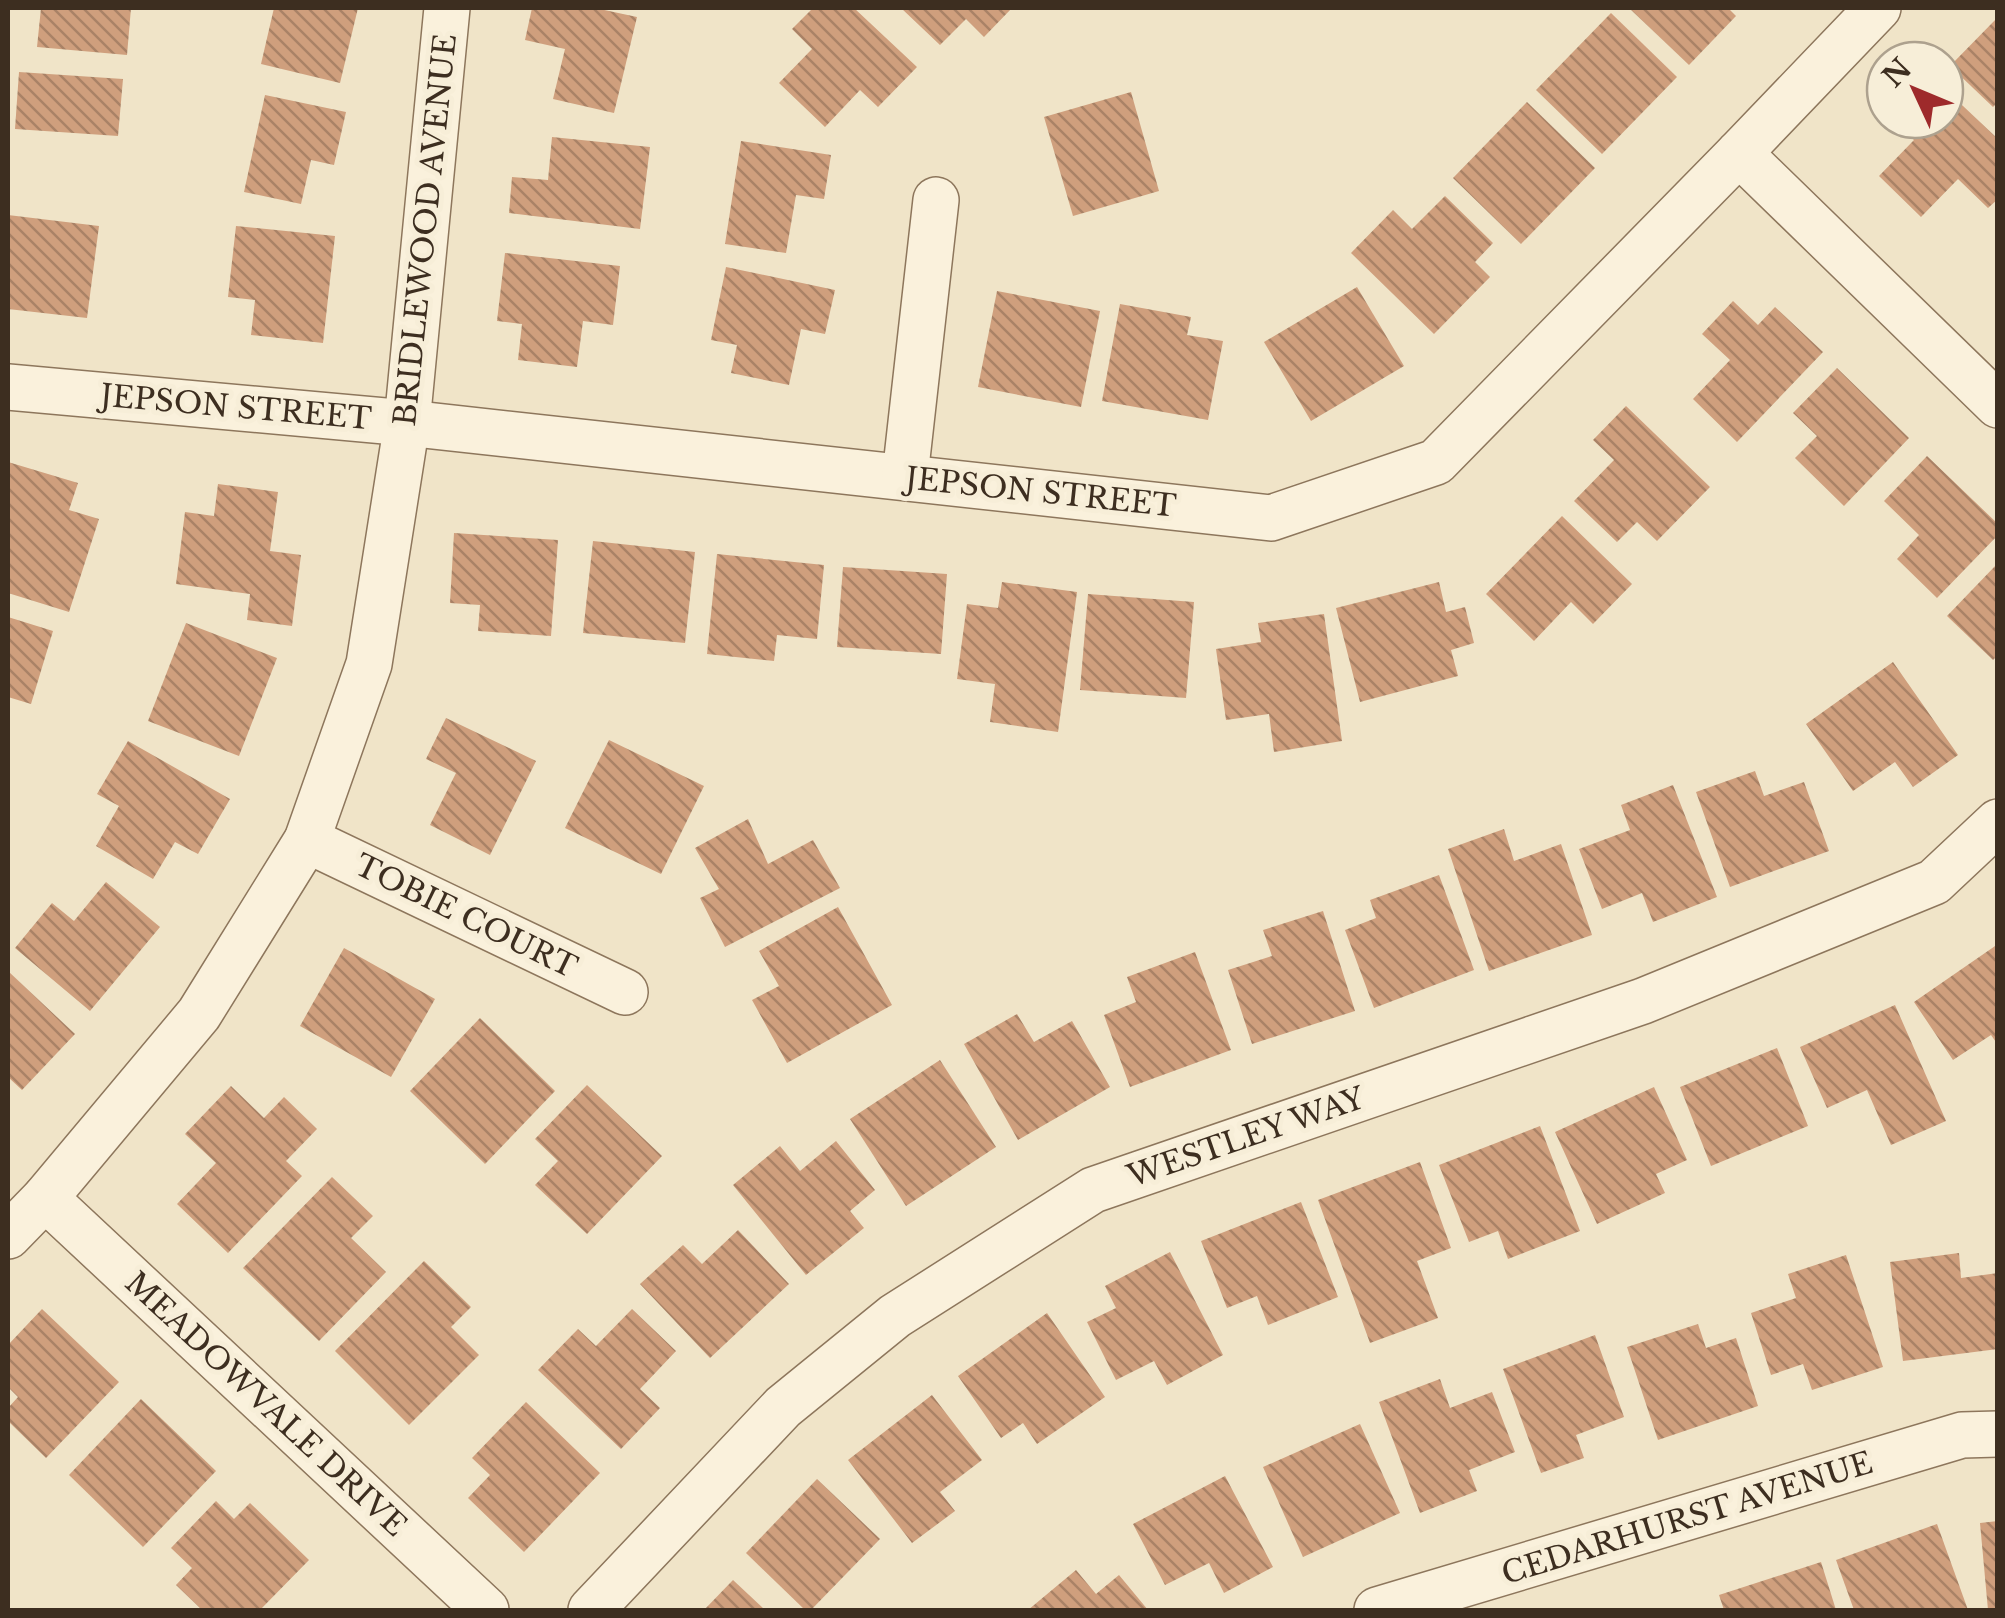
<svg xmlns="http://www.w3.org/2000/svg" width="2005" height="1618" font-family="'Libre Baskerville',serif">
<defs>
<pattern id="building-back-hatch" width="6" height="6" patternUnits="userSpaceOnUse" patternTransform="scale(2.5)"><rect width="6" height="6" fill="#cf9f7d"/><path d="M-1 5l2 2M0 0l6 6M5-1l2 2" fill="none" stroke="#a98266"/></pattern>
</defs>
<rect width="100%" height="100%" fill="#f0e4c8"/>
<g fill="url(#building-back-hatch)">
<polygon points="41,8 131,8 127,55 37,47"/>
<polygon points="274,8 358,8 340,83 261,64"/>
<polygon points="532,8 595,8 637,17 614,113 553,99 565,49 525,40"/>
<polygon points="813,8 854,8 917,67 878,107 860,90 825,127 779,83 812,49 792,29"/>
<polygon points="901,8 1012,8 984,37 966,19 940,45"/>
<polygon points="1629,8 1728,8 1736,16 1689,65"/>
<polygon points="1611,13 1677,77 1602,154 1536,90"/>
<polygon points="1998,17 1998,102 1993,107 1950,66"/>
<polygon points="19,72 123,79 118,136 15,129"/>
<polygon points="1945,89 1998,139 1998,199 1988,208 1958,179 1921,217 1879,176 1914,140 1893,120 1945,120"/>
<polygon points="1131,92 1159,191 1073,216 1044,117"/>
<polygon points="265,95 346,112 334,165 311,160 301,204 244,192"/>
<polygon points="1527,102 1595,168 1521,244 1453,178"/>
<polygon points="552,137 650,147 640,229 509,213 512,177 548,180"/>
<polygon points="741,141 831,155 824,199 796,195 786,253 725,244"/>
<polygon points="1445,196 1493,243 1475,262 1490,277 1434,334 1351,253 1393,210 1412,229"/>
<polygon points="8,215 99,226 87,318 8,309"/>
<polygon points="236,226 335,236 323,343 251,335 255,300 228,297"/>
<polygon points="505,253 620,266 613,325 583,321 577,367 518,360 522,324 497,321"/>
<polygon points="726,267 835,290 825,334 801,329 789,385 731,373 737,345 711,340"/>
<polygon points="1357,287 1404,366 1311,421 1264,342"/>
<polygon points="997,291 1100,311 1081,407 978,387"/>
<polygon points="1733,301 1758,325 1775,307 1823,352 1737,442 1693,399 1730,360 1702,334"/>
<polygon points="1120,304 1191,317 1187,335 1223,341 1208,420 1102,401"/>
<polygon points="1837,368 1909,438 1844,506 1795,458 1817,436 1793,413"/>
<polygon points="1626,406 1710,487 1657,541 1637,522 1617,542 1574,501 1614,460 1593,440"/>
<polygon points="1927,456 1998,524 1998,535 1937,598 1897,559 1919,535 1884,501"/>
<polygon points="8,462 78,483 69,510 99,519 69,612 8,593"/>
<polygon points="218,484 278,492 270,551 301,555 292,626 247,620 250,594 176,584 185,512 214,516"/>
<polygon points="1562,516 1632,584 1593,624 1571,602 1534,641 1486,594"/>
<polygon points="454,533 558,540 551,636 478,631 480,605 450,603"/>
<polygon points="593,541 695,552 685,643 583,633"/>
<polygon points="717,554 824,565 817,639 777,635 774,661 707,654"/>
<polygon points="1998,563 1998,655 1993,660 1947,616"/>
<polygon points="843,567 947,574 941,654 837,647"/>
<polygon points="1002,582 1077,592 1058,732 990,722 995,684 957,679 967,604 998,608"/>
<polygon points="1439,582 1446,612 1465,607 1474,643 1451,650 1458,676 1360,702 1336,608"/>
<polygon points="1088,594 1194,602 1186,698 1080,690"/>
<polygon points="1324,614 1342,741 1274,752 1269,714 1226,720 1216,649 1261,642 1258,623"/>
<polygon points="8,617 53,631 31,704 8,697"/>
<polygon points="186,623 277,658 239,756 148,721"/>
<polygon points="1893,662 1958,755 1913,787 1895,762 1853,791 1806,724"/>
<polygon points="446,718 536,761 490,855 430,825 456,773 426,759"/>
<polygon points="609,740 704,786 661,874 565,828"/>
<polygon points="128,741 230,799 198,854 175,842 153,879 96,846 119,806 97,794"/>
<polygon points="1755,771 1764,796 1804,782 1829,851 1730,887 1696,792"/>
<polygon points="1673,785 1717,897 1653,922 1642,893 1602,909 1579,849 1630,830 1621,805"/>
<polygon points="748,819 768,864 813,840 840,888 725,947 700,898 719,889 695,848"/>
<polygon points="1504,829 1514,861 1561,844 1592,935 1489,971 1448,849"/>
<polygon points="1439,875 1474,970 1374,1008 1345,930 1376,918 1370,900"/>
<polygon points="106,882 160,927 90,1011 15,948 52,903 74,921"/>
<polygon points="838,907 892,1005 787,1063 752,1000 779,986 759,951"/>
<polygon points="1323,911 1355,1011 1252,1044 1228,970 1272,956 1263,930"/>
<polygon points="1998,944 1998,1045 1991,1035 1953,1060 1914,1002"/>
<polygon points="344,948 435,999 391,1077 300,1026"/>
<polygon points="1195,952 1231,1050 1130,1087 1104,1015 1136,1002 1127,977"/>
<polygon points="8,971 75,1034 22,1090 8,1077"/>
<polygon points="1895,1005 1946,1121 1891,1145 1867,1090 1827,1108 1800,1047"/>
<polygon points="1017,1014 1034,1042 1072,1021 1110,1087 1018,1140 964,1044"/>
<polygon points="480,1018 555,1091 485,1164 410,1091"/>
<polygon points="1777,1048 1808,1126 1711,1166 1680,1087"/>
<polygon points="940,1060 996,1147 906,1206 850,1119"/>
<polygon points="587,1085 662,1156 587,1234 535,1185 558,1161 535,1139"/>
<polygon points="231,1086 264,1118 284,1097 317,1129 286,1161 302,1176 228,1253 177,1204 216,1163 185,1134"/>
<polygon points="1654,1087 1687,1160 1656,1174 1665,1193 1597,1224 1555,1132"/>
<polygon points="1540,1126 1580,1231 1508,1259 1498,1231 1469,1242 1439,1165"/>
<polygon points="836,1141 875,1190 850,1211 864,1228 806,1275 733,1185 780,1146 800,1171"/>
<polygon points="1420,1162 1451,1248 1417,1261 1438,1318 1370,1343 1318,1200"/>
<polygon points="332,1177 373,1216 351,1238 386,1272 319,1341 243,1268"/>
<polygon points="1301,1202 1338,1297 1268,1325 1257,1296 1227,1308 1201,1241"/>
<polygon points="738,1230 789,1284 710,1358 640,1284 683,1245 702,1264"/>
<polygon points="1170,1252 1223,1355 1167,1385 1154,1361 1116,1380 1087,1322 1116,1308 1105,1286"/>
<polygon points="1959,1253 1961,1278 1998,1273 1998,1349 1903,1361 1890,1262"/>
<polygon points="1846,1255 1883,1367 1812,1390 1803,1364 1771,1375 1751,1313 1796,1298 1788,1274"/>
<polygon points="424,1261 471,1307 451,1327 479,1355 409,1425 335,1351"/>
<polygon points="42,1309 119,1382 46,1458 8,1421 8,1408 18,1397 8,1387 8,1345"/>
<polygon points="632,1309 676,1351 640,1389 660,1408 621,1449 538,1370 578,1329 596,1346"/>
<polygon points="1047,1313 1105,1397 1037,1444 1023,1423 1001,1438 958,1376"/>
<polygon points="1698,1324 1706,1348 1736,1338 1758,1406 1658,1440 1627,1347"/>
<polygon points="1595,1335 1624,1417 1576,1435 1584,1458 1541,1473 1503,1369"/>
<polygon points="1440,1379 1450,1408 1492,1392 1515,1452 1469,1470 1477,1491 1420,1513 1379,1402"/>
<polygon points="932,1395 982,1460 940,1492 955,1511 912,1543 848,1460"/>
<polygon points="141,1399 216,1471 143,1547 69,1475"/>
<polygon points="526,1402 600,1473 524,1552 468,1498 490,1475 472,1458"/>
<polygon points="1360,1424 1400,1513 1303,1557 1263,1467"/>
<polygon points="1225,1476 1273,1567 1224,1593 1209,1563 1165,1585 1133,1524"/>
<polygon points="817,1479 880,1539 811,1610 805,1610 746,1553"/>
<polygon points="216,1501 234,1519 250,1503 309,1560 260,1610 202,1610 176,1585 192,1568 171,1548"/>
<polygon points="1998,1521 1998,1610 1988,1610 1980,1523"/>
<polygon points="1937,1524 1968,1610 1854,1610 1836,1560"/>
<polygon points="1821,1562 1836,1610 1724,1610 1719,1595"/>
<polygon points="1076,1570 1096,1594 1119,1575 1148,1610 1028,1610"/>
<polygon points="733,1580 765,1610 704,1610"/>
</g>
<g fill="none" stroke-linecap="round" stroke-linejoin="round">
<defs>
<g id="minor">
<polyline points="1739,153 1998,405"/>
<polyline points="8,387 407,423 1271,518 1436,462 1739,153 1878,8"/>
<polyline points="905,476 936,200"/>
<polyline points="307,840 625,992"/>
<polyline points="45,1198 486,1610"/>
<polyline points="8,1236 45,1198 199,1014 307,840 369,664 407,423 447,8"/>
<polyline points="591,1610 783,1407 895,1316 1093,1190 1643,1001 1934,882 1998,822"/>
<polyline points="1377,1610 1962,1435 1998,1434"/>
</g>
</defs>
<use href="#minor" stroke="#8d765c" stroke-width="48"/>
<use href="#minor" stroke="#faf1dc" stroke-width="45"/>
</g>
<g text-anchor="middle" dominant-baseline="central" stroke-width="10" stroke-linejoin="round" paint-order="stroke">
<g font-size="30" fill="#3d2e20" stroke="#f7eed8">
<text transform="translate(425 230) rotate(-84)">BRIDLEWOOD AVENUE</text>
<text transform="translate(236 407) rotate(5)">JEPSON STREET</text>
<text transform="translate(1041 492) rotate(6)">JEPSON STREET</text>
<text transform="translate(466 916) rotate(26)">TOBIE COURT</text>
<text transform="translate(1246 1137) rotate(-19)">WESTLEY WAY</text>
<text transform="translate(266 1404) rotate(43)">MEADOWVALE DRIVE</text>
<text transform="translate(1687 1518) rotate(-17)">CEDARHURST AVENUE</text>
</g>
</g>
<rect width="2005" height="1618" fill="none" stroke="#3d2e20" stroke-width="20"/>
<g transform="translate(1915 90) rotate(314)"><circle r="48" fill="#f7eed8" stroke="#ada18e" stroke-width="2.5"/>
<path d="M0-8L18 38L0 25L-18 38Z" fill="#9e2a2b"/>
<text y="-15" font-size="28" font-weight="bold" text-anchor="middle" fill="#3d2e20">N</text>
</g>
</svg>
